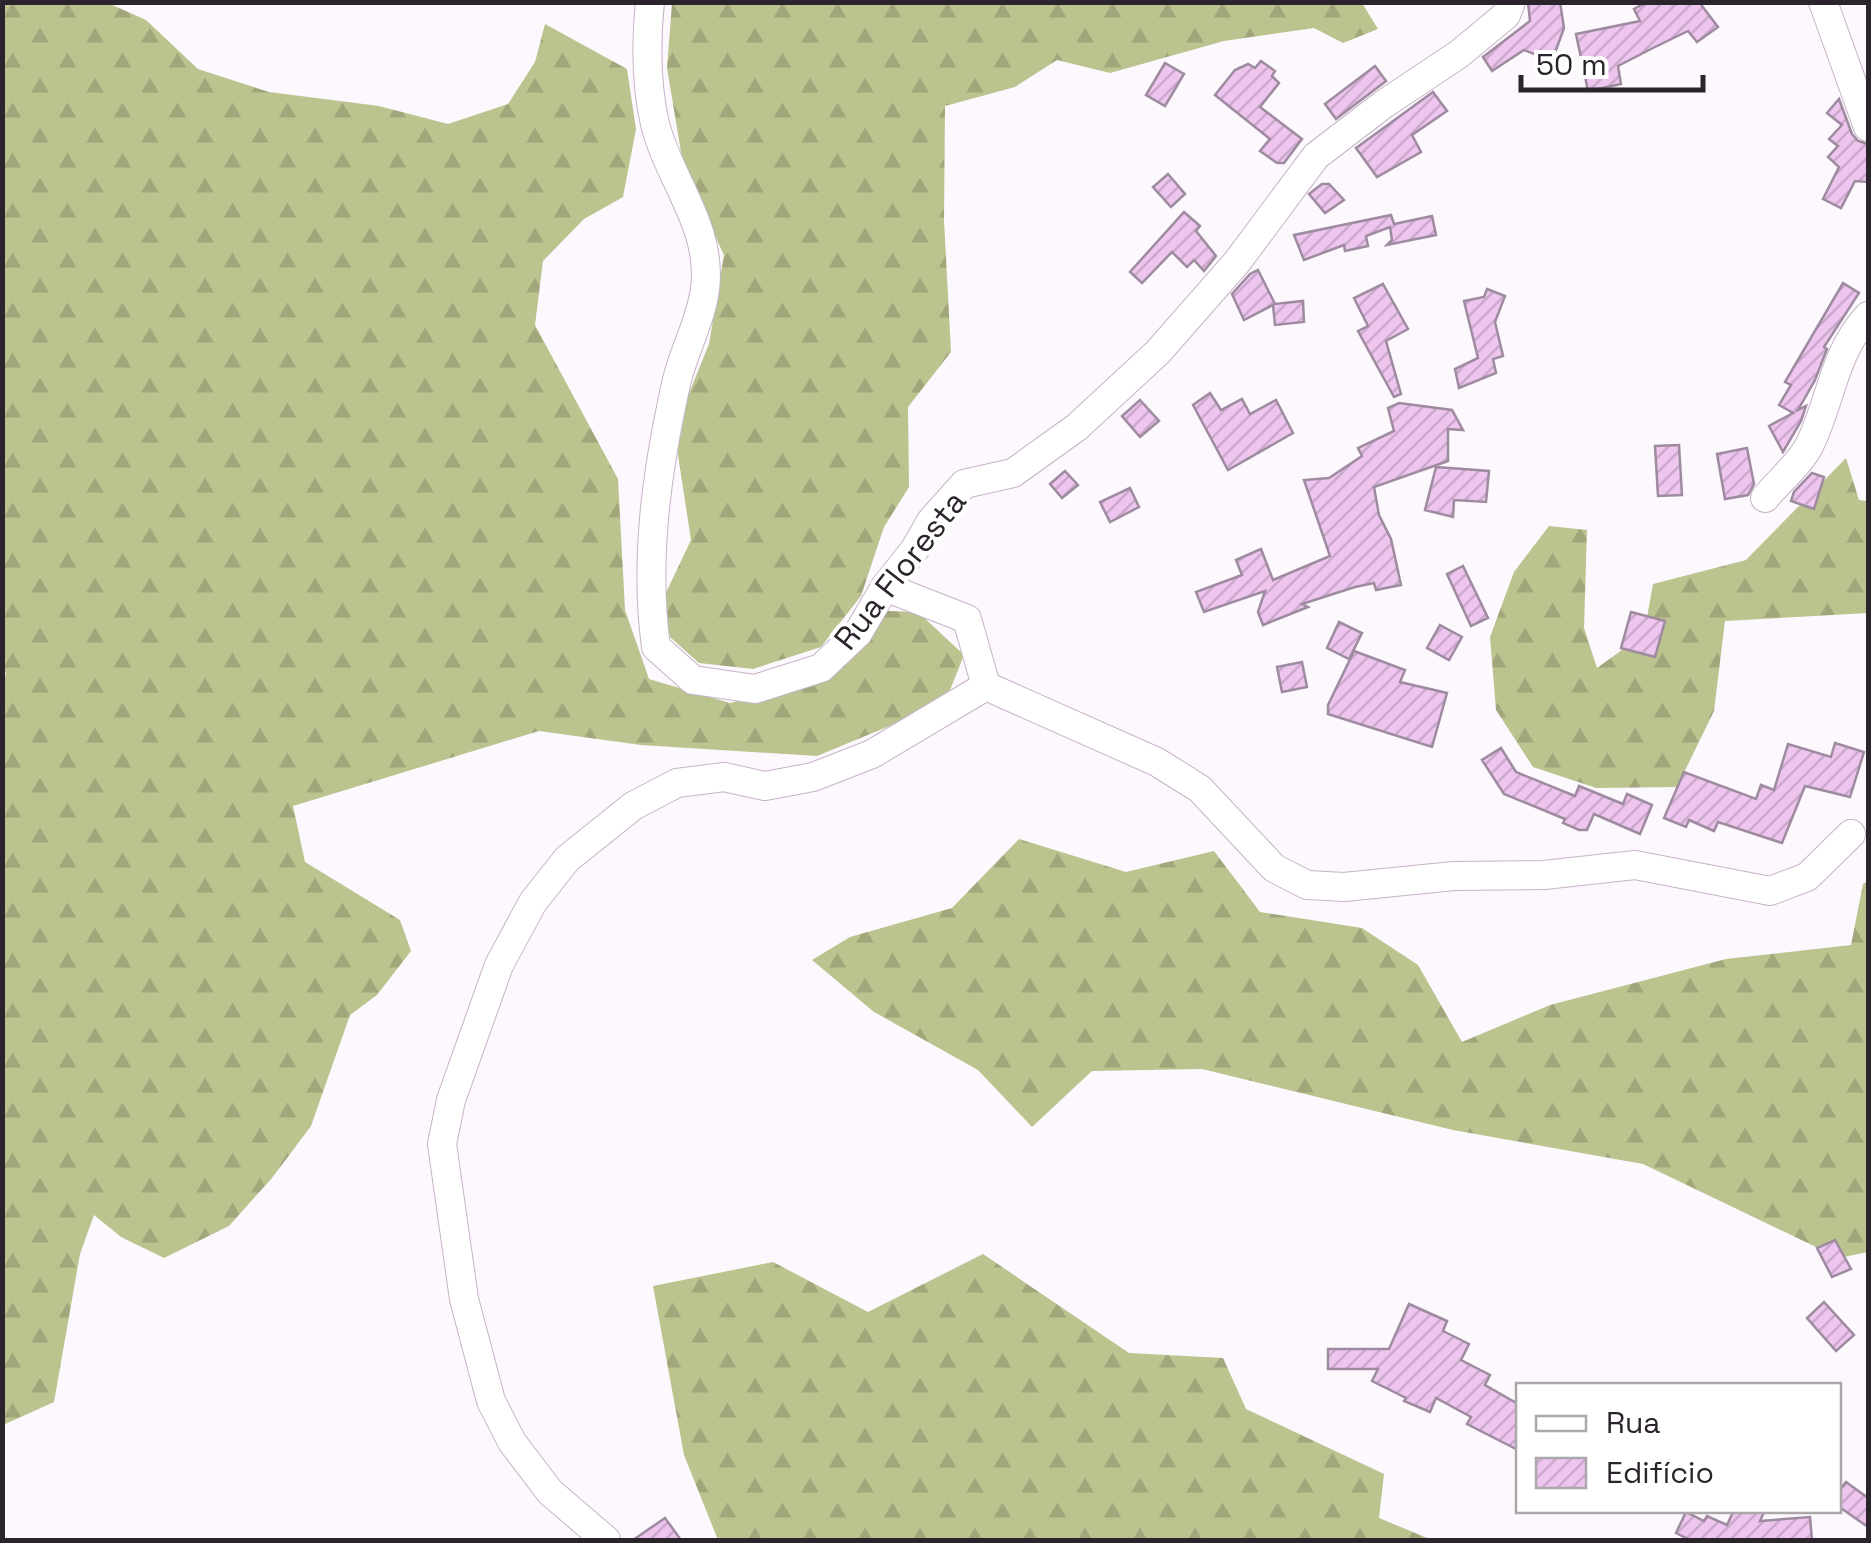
<svg xmlns="http://www.w3.org/2000/svg" width="1871" height="1543" font-family="'Space Grotesk',sans-serif">
<defs>
<pattern id="forest-firs" width="22" height="20" patternUnits="userSpaceOnUse" patternTransform="scale(2.5)"><rect width="22" height="20" fill="#bbc38e"/><path d="M5 1l3.5 6h-7zM16 11l3.5 6h-7z" fill="#a1a77b"/></pattern>
<pattern id="building-hatch" width="6" height="6" patternUnits="userSpaceOnUse" patternTransform="scale(2.5)"><rect width="6" height="6" fill="#edc5ef"/><path d="M-1 1l2-2M0 6l6-6M5 7l2-2" fill="none" stroke="#cba9cd"/></pattern>
</defs>
<rect width="100%" height="100%" fill="#fcf8fd"/>
<g fill="url(#forest-firs)">
<polygon points="3,3 108,3 146,20 198,69 269,92 379,106 448,124 508,104 535,62 545,24 627,69 636,129 623,197 584,219 543,261 535,325 618,479 625,610 649,679 730,703 824,678 887,611 918,612 964,655 950,690 904,720 817,756 641,745 539,731 293,806 305,862 400,920 411,951 377,995 350,1015 311,1126 272,1178 229,1226 164,1258 121,1237 94,1215 80,1254 54,1402 3,1425 2,687 6,673 2,666"/>
<polygon points="672,3 1362,3 1378,29 1343,43 1314,28 1224,41 1110,73 1057,60 1015,87 945,106 944,220 951,352 908,407 909,487 884,527 861,596 821,647 753,669 699,663 670,637 663,599 691,540 678,455 679,418 709,344 724,255 684,170 667,68"/>
<polygon points="1846,458 1859,500 1868,501 1868,613 1725,621 1714,711 1677,787 1596,788 1533,767 1496,710 1490,637 1514,572 1549,526 1587,530 1584,628 1597,668 1644,634 1653,584 1746,560"/>
<polygon points="1019,839 1126,872 1214,851 1260,912 1362,928 1418,965 1462,1042 1550,1005 1726,959 1851,945 1863,884 1868,881 1868,1252 1839,1258 1643,1164 1453,1130 1202,1069 1092,1071 1032,1127 978,1070 874,1012 812,960 850,937 952,908"/>
<polygon points="983,1254 1129,1353 1223,1358 1246,1409 1384,1474 1379,1518 1432,1540 718,1540 684,1455 653,1286 773,1262 868,1312"/>
</g>
<g fill="url(#building-hatch)" stroke="#9e8b9f" stroke-width="2.5">
<polygon points="1528,2 1560,2 1564,28 1552,61 1524,50 1492,71 1483,57 1530,21"/>
<polygon points="1647,2 1699,2 1718,27 1697,42 1688,31 1653,48 1618,66 1621,84 1588,91 1576,34 1640,21 1634,9"/>
<polygon points="1261,61 1275,71 1272,76 1279,83 1260,107 1302,139 1284,163 1277,163 1260,151 1270,139 1215,95 1235,70 1248,64 1255,68"/>
<polygon points="1165,63 1184,74 1165,106 1146,95"/>
<polygon points="1375,66 1386,81 1336,119 1325,104"/>
<polygon points="1433,92 1447,111 1412,135 1421,152 1377,177 1356,148"/>
<polygon points="1839,99 1852,134 1858,141 1868,144 1868,182 1855,181 1841,208 1823,199 1839,167 1828,157 1838,146 1829,139 1842,125 1827,113"/>
<polygon points="1168,174 1185,194 1171,207 1153,187"/>
<polygon points="1322,184 1329,184 1344,200 1325,213 1309,194"/>
<polygon points="1184,212 1200,226 1196,231 1216,256 1204,271 1194,260 1187,267 1172,252 1142,283 1130,272"/>
<polygon points="1391,215 1394,224 1432,216 1436,235 1387,245 1392,240 1390,227 1366,236 1368,246 1345,251 1344,245 1304,260 1294,235"/>
<polygon points="1258,270 1275,304 1303,301 1304,322 1275,325 1273,305 1244,320 1232,294 1250,274"/>
<polygon points="1843,283 1859,293 1824,347 1827,349 1815,380 1798,410 1806,406 1801,421 1783,452 1769,426 1793,413 1779,405 1791,385 1785,382"/>
<polygon points="1383,284 1408,329 1386,341 1401,394 1394,397 1358,331 1368,326 1354,298"/>
<polygon points="1487,289 1505,296 1495,322 1503,356 1493,359 1496,373 1459,388 1455,369 1478,358 1464,301 1484,297"/>
<polygon points="1210,393 1221,410 1242,399 1250,414 1276,400 1293,433 1228,470 1193,405"/>
<polygon points="1140,400 1159,421 1140,437 1122,416"/>
<polygon points="1399,403 1452,410 1463,430 1448,429 1448,461 1374,487 1379,515 1391,539 1401,585 1376,590 1374,583 1355,587 1302,604 1308,607 1263,625 1258,612 1265,591 1204,612 1196,592 1242,575 1236,560 1261,549 1273,580 1330,556 1304,480 1329,478 1362,456 1358,448 1394,431 1388,408"/>
<polygon points="1679,445 1682,495 1658,496 1655,446"/>
<polygon points="1747,448 1754,484 1748,495 1725,499 1717,454"/>
<polygon points="1436,467 1489,471 1486,502 1454,500 1453,517 1425,510"/>
<polygon points="1065,471 1078,485 1062,498 1050,484"/>
<polygon points="1812,473 1824,477 1814,509 1791,501 1794,492"/>
<polygon points="1130,488 1139,507 1110,522 1100,502"/>
<polygon points="1463,566 1488,618 1471,626 1447,574"/>
<polygon points="1631,612 1665,621 1655,657 1621,648"/>
<polygon points="1339,622 1362,633 1349,659 1327,648"/>
<polygon points="1440,625 1462,637 1449,660 1427,648"/>
<polygon points="1354,651 1405,670 1400,682 1447,693 1432,747 1328,714 1328,705"/>
<polygon points="1302,662 1307,687 1282,692 1277,667"/>
<polygon points="1835,743 1864,752 1850,797 1805,786 1782,843 1718,822 1714,831 1689,820 1686,827 1664,818 1684,772 1756,799 1761,785 1774,790 1788,744 1831,757"/>
<polygon points="1501,748 1516,772 1575,796 1579,786 1623,804 1627,794 1652,805 1640,834 1594,814 1587,830 1579,830 1563,823 1565,819 1504,794 1482,760"/>
<polygon points="1835,1240 1851,1269 1832,1277 1817,1248"/>
<polygon points="1824,1302 1854,1335 1836,1351 1807,1318"/>
<polygon points="1409,1304 1447,1321 1443,1331 1469,1344 1461,1360 1490,1375 1485,1385 1518,1404 1518,1450 1467,1424 1471,1417 1436,1398 1430,1412 1404,1401 1406,1398 1372,1381 1378,1369 1328,1369 1328,1349 1389,1349"/>
<polygon points="1846,1482 1868,1498 1868,1527 1838,1506 1838,1492"/>
<polygon points="1734,1510 1765,1510 1760,1521 1810,1517 1812,1540 1690,1540 1676,1533 1686,1512 1704,1521 1707,1516 1727,1525"/>
<polygon points="665,1518 681,1540 633,1540"/>
</g>
<g fill="none" stroke-linecap="round" stroke-linejoin="round">
<defs>
<g id="street">
<path d="M650,2C646,41 646,85 655,124C669,180 713,227 705,289C701,321 683,352 676,384C657,470 644,559 656,647L693,680L755,689L821,668L858,633L885,587L915,549L931,521L964,484L1013,473L1077,427L1158,352L1237,262L1316,156L1384,104L1459,54L1506,15L1511,2"/>
<polyline points="1823,2 1868,127"/>
<path d="M1765,498C1779,481 1801,463 1810,444C1831,401 1834,352 1868,316"/>
<polyline points="885,587 967,619 986,686"/>
<polyline points="986,686 1157,762 1200,789 1274,868 1307,885 1344,887 1454,876 1544,875 1635,865 1770,891 1807,877 1851,834"/>
<polyline points="606,1540 550,1492 512,1442 491,1401 464,1299 442,1144 451,1100 499,965 533,902 567,859 633,806 677,783 724,777 765,786 813,777 872,754 986,686"/>
</g>
</defs>
<use href="#street" stroke="#c6b3c7" stroke-width="30"/>
<use href="#street" stroke="#fff" stroke-width="28"/>
</g>
<g text-anchor="middle" dominant-baseline="central" stroke-width="8" stroke-linejoin="round" paint-order="stroke">
<g font-size="32" fill="#2c242c" stroke="#fff">
<text transform="translate(900 570) rotate(-52)">Rua Floresta</text>
</g>
</g>
<rect width="1871" height="1543" fill="none" stroke="#2c242c" stroke-width="10"/>
<rect x="1516" y="1383" width="325" height="130" fill="#ffffff" stroke="#aba7ab" stroke-width="2.5"/>
<rect x="1536" y="1416" width="50" height="15" fill="#ffffff" stroke="#aba7ab" stroke-width="2.5"/>
<text x="1606" y="1433" font-size="30" fill="#2c242c">Rua</text>
<rect x="1536" y="1458" width="50" height="30" fill="url(#building-hatch)" stroke="#aba7ab" stroke-width="2.5"/>
<text x="1606" y="1483" font-size="30" fill="#2c242c">Edifício</text>
<path d="M1521 75v15h182v-15" fill="none" stroke="#2c242c" stroke-width="5"/>
<text x="1536" y="75" font-size="30" fill="#2c242c" stroke="#ffffff" stroke-width="8" paint-order="stroke">50 m</text>
</svg>
